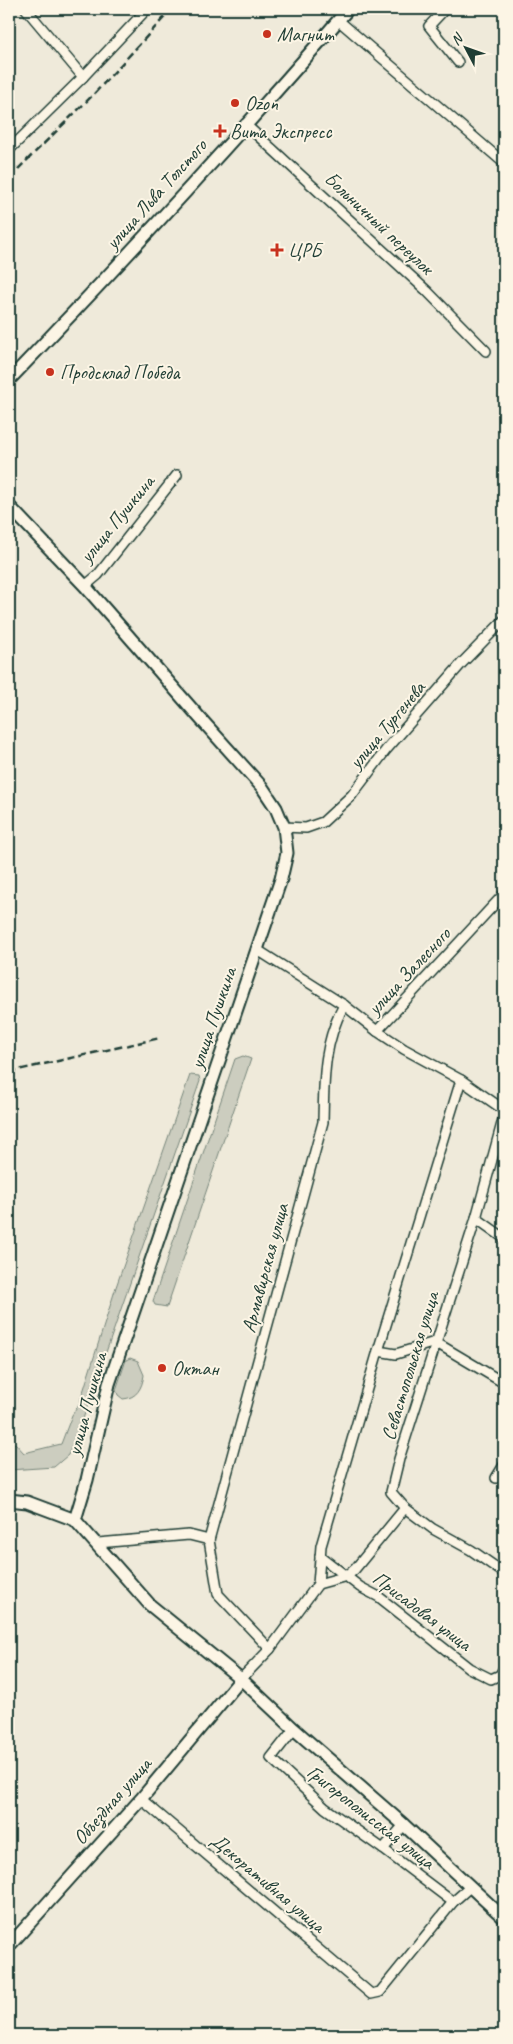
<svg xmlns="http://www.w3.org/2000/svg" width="513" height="2044" font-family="Caveat,sans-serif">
<rect width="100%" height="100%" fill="#efeada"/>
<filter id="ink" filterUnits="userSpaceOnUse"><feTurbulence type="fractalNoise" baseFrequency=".02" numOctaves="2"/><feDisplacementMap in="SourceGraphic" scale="10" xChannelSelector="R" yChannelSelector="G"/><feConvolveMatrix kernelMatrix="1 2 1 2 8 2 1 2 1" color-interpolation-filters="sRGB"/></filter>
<g filter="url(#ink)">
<g fill="#cccdbf" stroke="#76857a">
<polygon points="243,1056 251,1059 167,1307 155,1305 153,1301 235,1059"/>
<polygon points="190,1075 199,1076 200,1081 76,1439 68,1455 54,1467 9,1470 9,1445 15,1443 24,1453 61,1444 72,1415 79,1405 116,1287"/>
<path d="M130,1358L138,1361L144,1375C142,1388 137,1398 123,1399L118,1395L116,1390L126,1360Z"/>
</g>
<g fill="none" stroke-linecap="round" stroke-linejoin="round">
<defs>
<g id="street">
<polyline points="26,9 83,77"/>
<polyline points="445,9 429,26 458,62"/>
<polyline points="338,20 504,163"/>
<polyline points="245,124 427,291 486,351"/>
<polyline points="9,150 83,77 147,9"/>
<polyline points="85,586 98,575 177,475"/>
<polyline points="284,827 306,828 323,822 352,795 386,750 462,663 504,620"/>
<polyline points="256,949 344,1005 377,1031 504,894"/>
<polyline points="377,1031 404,1049 461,1080 504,1110"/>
<polyline points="476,1218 504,1238"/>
<polyline points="378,1351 396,1354 435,1342 504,1383"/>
<polyline points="496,1478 504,1465"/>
<polyline points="405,1508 433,1529 471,1550 504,1573"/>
<polyline points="209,1540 218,1594 270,1649"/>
<path d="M98,1543L189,1535L209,1540L323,1122C324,1079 323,1044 344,1005"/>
<polyline points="320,1556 360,1587 379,1597 469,1668 491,1679 500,1675 504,1668"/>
<polyline points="318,1584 347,1576 355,1569 405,1508 391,1492 399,1459 476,1218 504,1116"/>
<polyline points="241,1679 270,1649 318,1584 321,1546 378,1351 461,1080"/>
<polyline points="294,1729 271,1758 325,1808 383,1849 453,1902"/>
<polyline points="141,1799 371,1994 380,1992 453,1902 470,1887"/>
<polyline points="383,1849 404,1825"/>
</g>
<g id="secondary">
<path d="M9,380C125,259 239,136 348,9"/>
<polyline points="9,506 85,586 199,717 262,787 276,808 284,827 287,853 281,879 109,1384 87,1480 75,1520"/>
<polyline points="9,1500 27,1502 75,1520 150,1605 241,1679 294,1729 404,1825 504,1918"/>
<polyline points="9,1946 141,1799 241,1679"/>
</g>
</defs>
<use href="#street" stroke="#1f3d34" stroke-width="12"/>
<use href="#secondary" stroke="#1f3d34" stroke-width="15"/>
<use href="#street" stroke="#fcf5e5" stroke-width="9"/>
<use href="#secondary" stroke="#fcf5e5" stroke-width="11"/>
<g stroke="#1f3d34" stroke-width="2.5" stroke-dasharray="8 4" stroke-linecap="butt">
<polyline points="9,178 94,94 172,9"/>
<polyline points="9,1072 160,1038"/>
</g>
</g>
</g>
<g fill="#c8321e" stroke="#fcf5e5" stroke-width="2">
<circle cx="267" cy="34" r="5"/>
<circle cx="235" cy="103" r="5"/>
<path d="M217.5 123.5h5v5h5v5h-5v5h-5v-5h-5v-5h5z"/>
<path d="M274.5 242.5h5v5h5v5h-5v5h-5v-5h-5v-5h5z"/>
<circle cx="50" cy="372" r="5"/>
<circle cx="162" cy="1368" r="5"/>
</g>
<g text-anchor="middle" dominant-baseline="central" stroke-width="4" stroke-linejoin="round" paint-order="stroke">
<g font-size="20" fill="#1f3d34" stroke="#fcf5e5" text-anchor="start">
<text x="277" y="34">Магнит</text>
<text x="245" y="103">Ozon</text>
<text x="230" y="131">Вита Экспресс</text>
<text x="288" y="250">ЦРБ</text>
<text x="60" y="372">Продсклад Победа</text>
<text x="172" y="1368">Октан</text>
</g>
<g font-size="20" fill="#1f3d34" stroke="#fcf5e5">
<text transform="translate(156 194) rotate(-48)">улица Льва Толстого</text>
<text transform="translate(379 223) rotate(43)">Больничный переулок</text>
<text transform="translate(117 519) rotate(-51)">улица Пушкина</text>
<text transform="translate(387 725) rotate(-50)">улица Тургенева</text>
<text transform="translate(409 971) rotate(-47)">улица Залесного</text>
<text transform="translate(213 1018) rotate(-71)">улица Пушкина</text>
<text transform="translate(265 1268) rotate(-75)">Армавирская улица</text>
<text transform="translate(410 1366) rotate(-73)">Севастопольская улица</text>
<text transform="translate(87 1404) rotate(-75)">улица Пушкина</text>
<text transform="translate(422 1611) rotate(37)">Присадовая улица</text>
<text transform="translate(112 1801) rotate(-49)">Объездная улица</text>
<text transform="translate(371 1817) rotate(38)">Григорополисская улица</text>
<text transform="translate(268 1883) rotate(40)">Декоративная улица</text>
</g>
</g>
<rect width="513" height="2044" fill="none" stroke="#fcf5e5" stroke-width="30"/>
<rect x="15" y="15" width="483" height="2014" fill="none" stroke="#1f3d34" stroke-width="2" filter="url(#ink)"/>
<g transform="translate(466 48) rotate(311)" stroke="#fcf5e5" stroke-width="4" paint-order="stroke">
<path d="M0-4L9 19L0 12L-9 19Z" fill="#1f3d34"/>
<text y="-8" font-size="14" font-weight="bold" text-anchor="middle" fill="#1f3d34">N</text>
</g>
</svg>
